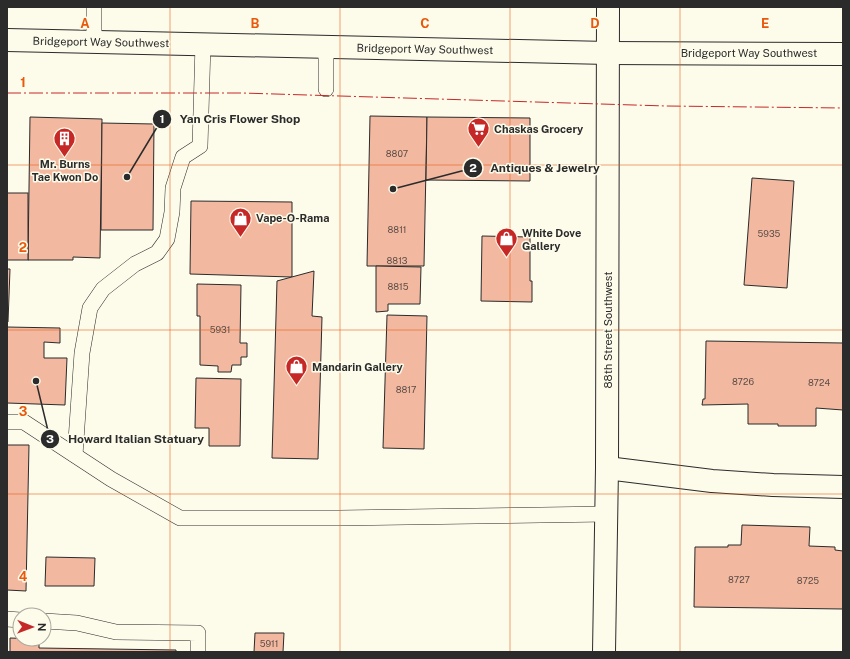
<svg xmlns="http://www.w3.org/2000/svg" width="850" height="659" font-family="'Public Sans',sans-serif">
<rect width="100%" height="100%" fill="#fdfbea"/>
<g fill="#f2b8a0" stroke="#2b2b2b">
<polygon points="370,116 427,117 424,266 367,266"/>
<polygon points="30,117 102,119 100,258 73,257 73,260 28,260"/>
<polygon points="427,117 530,118 530,181 426,180"/>
<polygon points="102,123 154,124 153,230 101,230"/>
<polygon points="752,178 794,181 787,288 744,285"/>
<rect x="7" y="193" width="21" height="67"/>
<polygon points="191,201 292,202 292,277 190,274"/>
<polygon points="482,236 530,237 530,281 532,281 532,302 481,301"/>
<polygon points="376,266 421,267 420,304 388,304 388,311 376,312"/>
<polygon points="7,269 10,269 8,322 7,322"/>
<polygon points="314,271 312,316 322,317 318,459 272,458 277,281"/>
<polygon points="197,284 241,285 240,343 247,343 247,357 241,357 241,365 232,365 231,372 218,372 218,366 200,365 200,316 197,316"/>
<polygon points="387,315 427,316 424,449 383,448"/>
<polygon points="7,327 60,328 60,343 44,342 44,358 67,358 65,405 7,403"/>
<polygon points="706,341 843,343 843,410 816,408 816,426 778,426 778,424 748,424 748,404 702,405 703,399 705,399"/>
<polygon points="196,378 241,379 240,446 209,446 209,428 195,428"/>
<polygon points="7,445 29,445 26,591 7,590"/>
<polygon points="742,525 810,527 809,546 835,547 835,550 843,551 843,609 694,607 695,547 728,547 728,545 741,545"/>
<polygon points="46,557 95,558 94,586 45,586"/>
<polygon points="255,633 284,633 283,652 254,652"/>
<polygon points="10,638 39,639 39,648 176,650 176,652 10,652"/>
</g>
<g fill="none" stroke-linecap="round" stroke-linejoin="round">
<defs>
<g id="lane">
<polyline points="94,7 94,42"/>
<polyline points="326,47 326,89"/>
<polyline points="7,422 24,422 111,479 180,518 339,518 607,514"/>
<polyline points="75,455 82,353 90,308 103,289 135,264 157,253 167,239 172,212 173,188 183,157 200,146 203,44"/>
<polyline points="7,619 20,620"/>
<polyline points="44,621 77,623 116,632 198,633 198,652"/>
</g>
<g id="street">
<polyline points="607,468 712,481 773,485 843,487"/>
<polyline points="604,652 607,468 608,7"/>
</g>
<polyline id="primary" points="7,40 608,53 843,54"/>
</defs>
<use href="#lane" stroke="#2b2b2b" stroke-width="16"/>
<use href="#street" stroke="#2b2b2b" stroke-width="24"/>
<use href="#primary" stroke="#2b2b2b" stroke-width="24"/>
<use href="#lane" stroke="#fdfbea" stroke-width="15"/>
<use href="#street" stroke="#fdfbea" stroke-width="22"/>
<use href="#primary" stroke="#fdfbea" stroke-width="22"/>
<polyline stroke="#c62828" stroke-width="1" stroke-dasharray="14 3 2 3" stroke-linecap="butt" points="7,93 242,93 666,106 843,108"/>
</g>
<path fill="none" stroke="#e8590c" stroke-width="1" stroke-opacity="0.55" d="M170,7V652M340,7V652M510,7V652M680,7V652M7,165H843M7,330H843M7,494H843"/>
<defs>
<symbol id="supermarket-pin" viewBox="-11 -11 22 30"><path d="M0 17L-7.5 6A9.5 9.5 0 1 1 7.5 6Z" fill="#c62828" stroke="#fdfbea"/><path d="M-6-5.5h2.5l.6 2H6L4.5 2H-2.5L-4.4-4H-6ZM-1.5 3.2a1.3 1.3 0 1 0 .1 0ZM3 3.2a1.3 1.3 0 1 0 .1 0Z" fill="#fff"/></symbol>
<symbol id="building-pin" viewBox="-11 -11 22 30"><path d="M0 17L-7.5 6A9.5 9.5 0 1 1 7.5 6Z" fill="#c62828" stroke="#fdfbea"/><path d="M-4-6H4V6H1V3H-1V6H-4ZM-2.5-4.3h1.7v1.8h-1.7ZM.8-4.3h1.7v1.8H.8ZM-2.5-1h1.7V.8h-1.7ZM.8-1h1.7V.8H.8Z" fill="#fff"/></symbol>
<symbol id="shop-pin" viewBox="-11 -11 22 30"><path d="M0 17L-7.5 6A9.5 9.5 0 1 1 7.5 6Z" fill="#c62828" stroke="#fdfbea"/><path d="M-5-2.5h2.3a2.7 3.5 0 0 1 5.4 0H5L5.5 6h-11ZM-1.5-2.5h3a1.5 2.3 0 0 0-3 0Z" fill="#fff"/></symbol>
</defs>
<g fill-rule="evenodd">
<use href="#supermarket-pin" x="466" y="116" width="25" height="34"/>
<use href="#building-pin" x="52" y="126" width="25" height="34"/>
<use href="#shop-pin" x="228" y="206" width="25" height="34"/>
<use href="#shop-pin" x="494" y="226" width="25" height="34"/>
<use href="#shop-pin" x="284" y="354" width="25" height="34"/>
</g>
<g text-anchor="middle" dominant-baseline="central" stroke-width="3" stroke-linejoin="round" paint-order="stroke">
<g font-size="9" fill="#5d4e48">
<text x="397" y="153">8807</text>
<text x="397" y="229">8811</text>
<text x="769" y="233">5935</text>
<text x="397" y="260">8813</text>
<text x="398" y="286">8815</text>
<text x="220" y="329">5931</text>
<text x="743" y="381">8726</text>
<text x="819" y="382">8724</text>
<text x="406" y="389">8817</text>
<text x="739" y="579">8727</text>
<text x="808" y="580">8725</text>
<text x="269" y="643">5911</text>
</g>
<g font-size="11" fill="#2b2b2b" stroke="#fdfbea">
<text transform="translate(101 42) rotate(1)">Bridgeport Way Southwest</text>
<text transform="translate(425 49) rotate(1)">Bridgeport Way Southwest</text>
<text x="749" y="53">Bridgeport Way Southwest</text>
<text transform="translate(608 330) rotate(-90)">88th Street Southwest</text>
</g>
<g font-size="11" font-weight="bold" fill="#2b2b2b" stroke="#fdfbea" text-anchor="start">
<text x="494" y="129">Chaskas Grocery</text>
<text x="65" y="164" text-anchor="middle">Mr. Burns<tspan x="65" dy="13">Tae Kwon Do</tspan></text>
<text x="256" y="218">Vape-O-Rama</text>
<text x="522" y="233">White Dove<tspan x="522" dy="13">Gallery</tspan></text>
<text x="312" y="367">Mandarin Gallery</text>
</g>
</g>
<g font-size="13" text-anchor="middle" font-weight="bold" fill="#e8590c" stroke="#fdfbea" stroke-width="3" stroke-linejoin="round" paint-order="stroke">
<text x="85" y="28">A</text>
<text x="255" y="28">B</text>
<text x="425" y="28">C</text>
<text x="595" y="28">D</text>
<text x="765" y="28">E</text>
<text x="23" y="87">1</text>
<text x="23" y="252">2</text>
<text x="23" y="416">3</text>
<text x="23" y="581">4</text>
</g>
<path fill="none" stroke="#2b2b2b" stroke-width="1.5" d="M127 177L162 119M393 189L473 168M36 381L50 439"/>
<g fill="#2b2b2b" stroke="#fdfbea" stroke-width="1.5">
<circle cx="127" cy="177" r="4"/>
<circle cx="393" cy="189" r="4"/>
<circle cx="36" cy="381" r="4"/>
<circle cx="162" cy="119" r="10"/>
<circle cx="473" cy="168" r="10"/>
<circle cx="50" cy="439" r="10"/>
</g>
<g font-size="12" text-anchor="middle" font-weight="bold" fill="#fff">
<text x="162" y="123">1</text>
<text x="473" y="172">2</text>
<text x="50" y="443">3</text>
</g>
<g font-size="12" text-anchor="middle" font-weight="bold" fill="#2b2b2b" stroke="#fdfbea" stroke-width="3" stroke-linejoin="round" paint-order="stroke">
<text x="240" y="123">Yan Cris Flower Shop</text>
<text x="545" y="172">Antiques &amp; Jewelry</text>
<text x="136" y="443">Howard Italian Statuary</text>
</g>
<rect width="850" height="659" fill="none" stroke="#2b2b2b" stroke-width="16"/>
<g transform="translate(32 627) rotate(91)"><circle r="19" fill="#fdfbea" stroke="#a9a89e"/>
<path d="M0-3L7 15L0 10L-7 15Z" fill="#c62828"/>
<text y="-6" font-size="11" font-weight="bold" text-anchor="middle" fill="#2b2b2b">N</text>
</g>
</svg>
